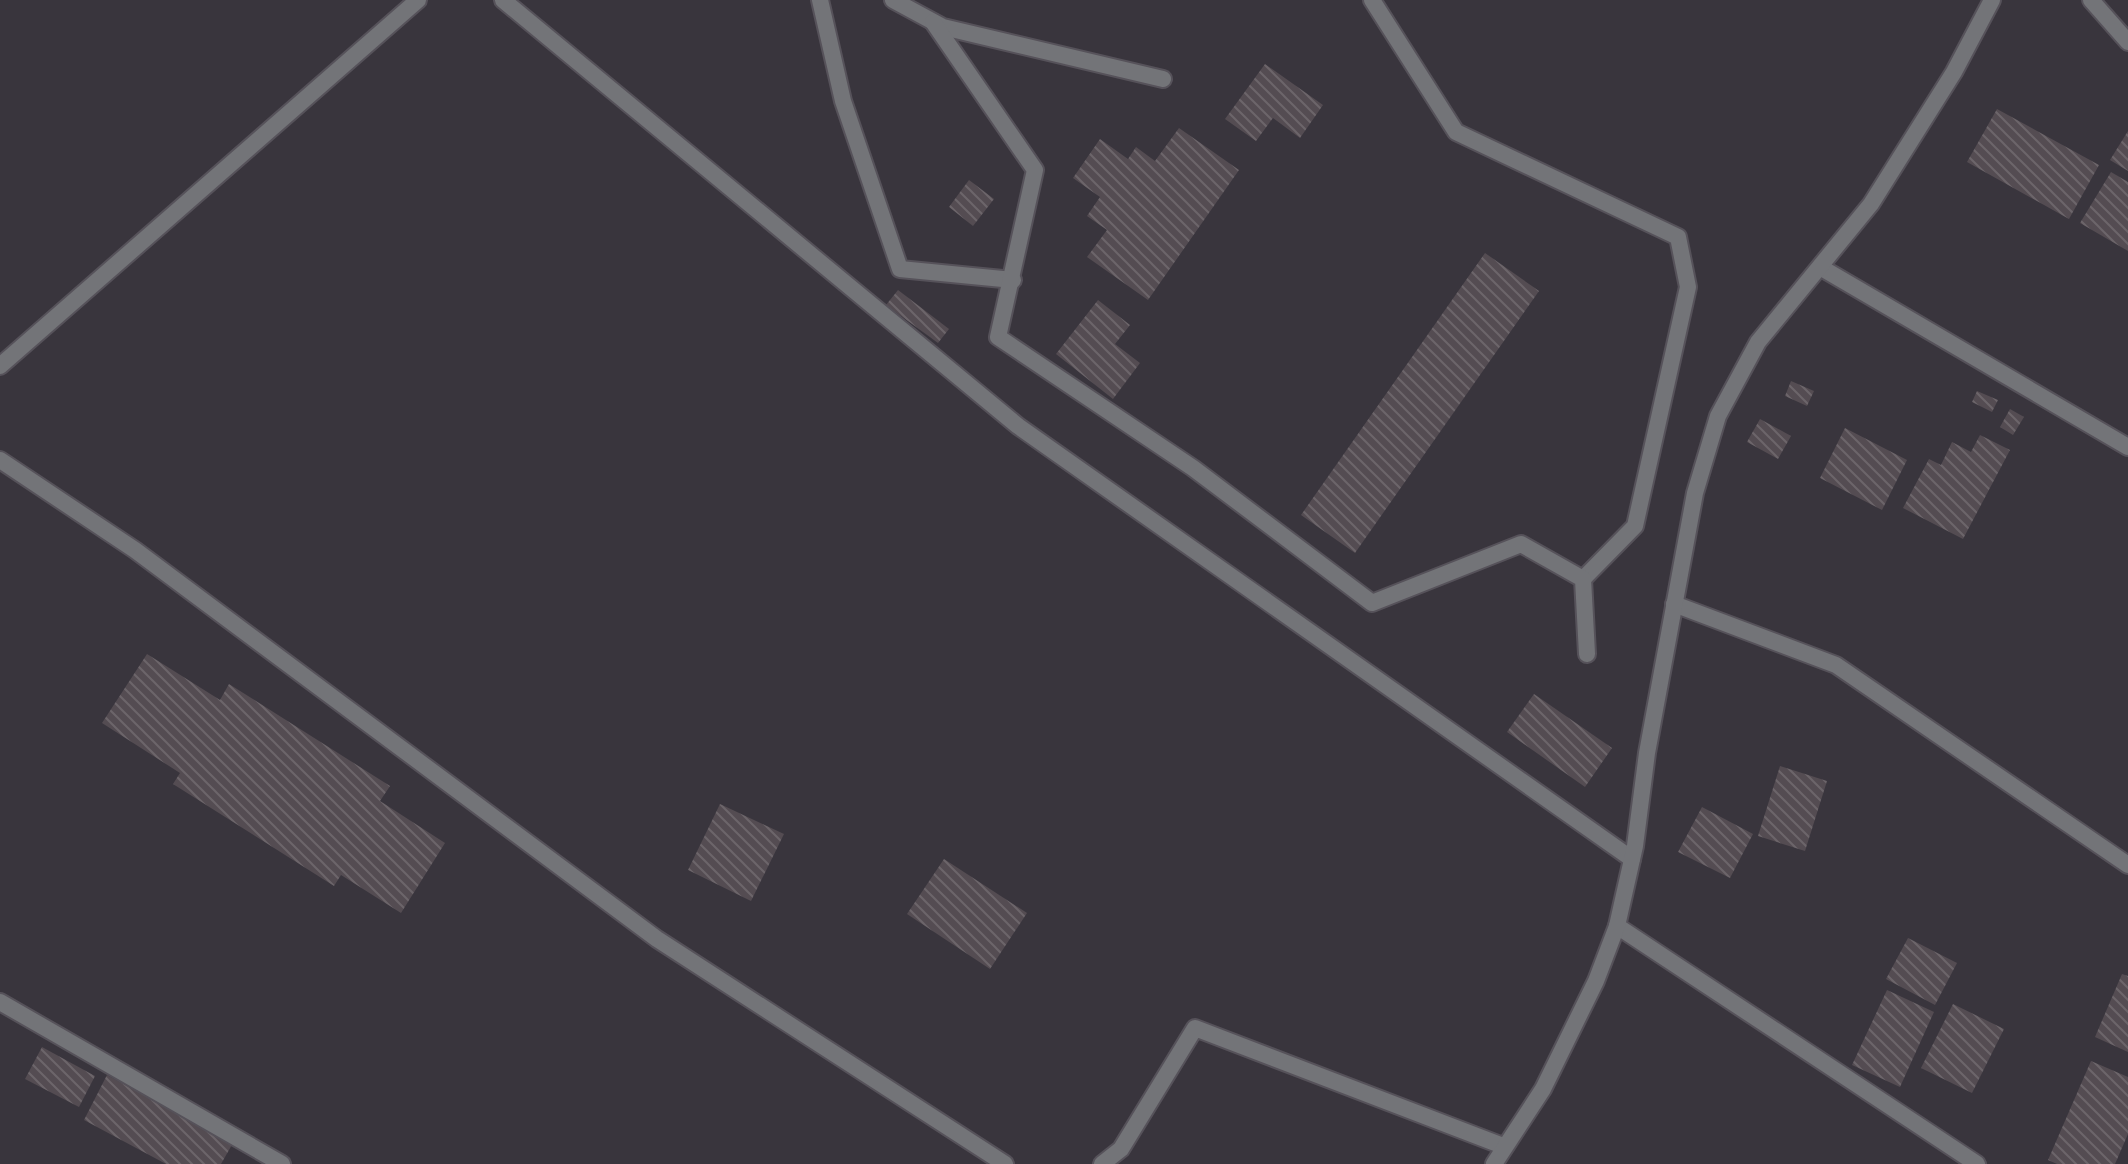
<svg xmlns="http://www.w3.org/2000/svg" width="2128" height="1164" font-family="Karla,sans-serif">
<defs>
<pattern id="building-back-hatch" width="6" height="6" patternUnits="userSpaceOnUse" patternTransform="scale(2)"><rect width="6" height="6" fill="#544c52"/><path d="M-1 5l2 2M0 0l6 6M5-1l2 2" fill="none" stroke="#6c656a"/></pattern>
</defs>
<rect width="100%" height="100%" fill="#39353d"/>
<g fill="url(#building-back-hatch)">
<polygon points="1265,64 1323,105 1300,138 1273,118 1256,141 1225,119"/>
<polygon points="1997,109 2099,165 2069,219 1967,162"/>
<polygon points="1179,128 1239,170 1148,300 1087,257 1107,230 1087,216 1100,197 1073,178 1100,139 1128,159 1136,147 1155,161"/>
<polygon points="2128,131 2128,171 2110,160"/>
<polygon points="2111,172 2128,182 2128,251 2080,223"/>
<polygon points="969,180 994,199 973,226 949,207"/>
<polygon points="1485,253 1539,291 1355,553 1301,515"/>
<polygon points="898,290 949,329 938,343 886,305"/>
<polygon points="1098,300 1130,325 1115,344 1140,363 1113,399 1056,354"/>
<polygon points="1791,381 1814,391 1807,406 1785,396"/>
<polygon points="1977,391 1998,400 1992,412 1972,402"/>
<polygon points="2010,409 2024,417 2013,435 2000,427"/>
<polygon points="1760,419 1791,436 1778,459 1747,442"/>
<polygon points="1845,428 1907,460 1882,510 1820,478"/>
<polygon points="1980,435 2010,450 1963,539 1903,508 1929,459 1941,465 1952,442 1971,452"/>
<polygon points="147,654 220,700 229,684 390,786 380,801 445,843 401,913 341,875 334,886 173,784 180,773 102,723"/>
<polygon points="1534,694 1612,748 1585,787 1507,732"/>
<polygon points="1780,766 1827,781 1805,851 1758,836"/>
<polygon points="720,804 784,834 751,901 688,870"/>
<polygon points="1702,807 1753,834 1730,878 1678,852"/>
<polygon points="944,859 1027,913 990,969 907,914"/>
<polygon points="1908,938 1957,963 1935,1005 1886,979"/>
<polygon points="2122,974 2128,976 2128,1052 2095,1037"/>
<polygon points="1887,990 1934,1012 1900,1087 1852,1065"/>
<polygon points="1953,1004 2004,1029 1972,1093 1921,1068"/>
<polygon points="42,1047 95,1076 79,1107 25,1079"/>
<polygon points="2091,1061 2128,1077 2128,1134 2115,1164 2057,1164 2048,1160"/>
<polygon points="107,1075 233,1143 221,1164 166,1164 84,1120"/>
</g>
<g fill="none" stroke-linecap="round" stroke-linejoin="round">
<defs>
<g id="minor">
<polyline points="503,0 1018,426 1632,859"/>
<polyline points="820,0 843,101 900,269 1013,280"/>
<polyline points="893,0 943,27 1163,79"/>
<polyline points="1372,0 1456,132 1678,237 1688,287 1635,526 1583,579"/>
<polyline points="2091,0 2128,42"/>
<polyline points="933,22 1035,170 998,337 1193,468 1372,603 1521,544 1583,579 1587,654"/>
<polyline points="1820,267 2128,447"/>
<polyline points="0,366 418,0"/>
<polyline points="0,460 135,550 657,939 1005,1164"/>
<polyline points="1674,604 1836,665 2128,865"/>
<polyline points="1617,926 1977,1164"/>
<polyline points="0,1002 282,1164"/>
<polyline points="1102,1164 1121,1149 1195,1028 1503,1146"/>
<polyline points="1494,1164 1543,1089 1596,981 1617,926 1635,846 1647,753 1695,493 1718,416 1758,342 1871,204 1954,72 1992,0"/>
</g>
</defs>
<use href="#minor" stroke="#56525a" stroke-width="20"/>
<use href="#minor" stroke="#737478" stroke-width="16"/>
</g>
</svg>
